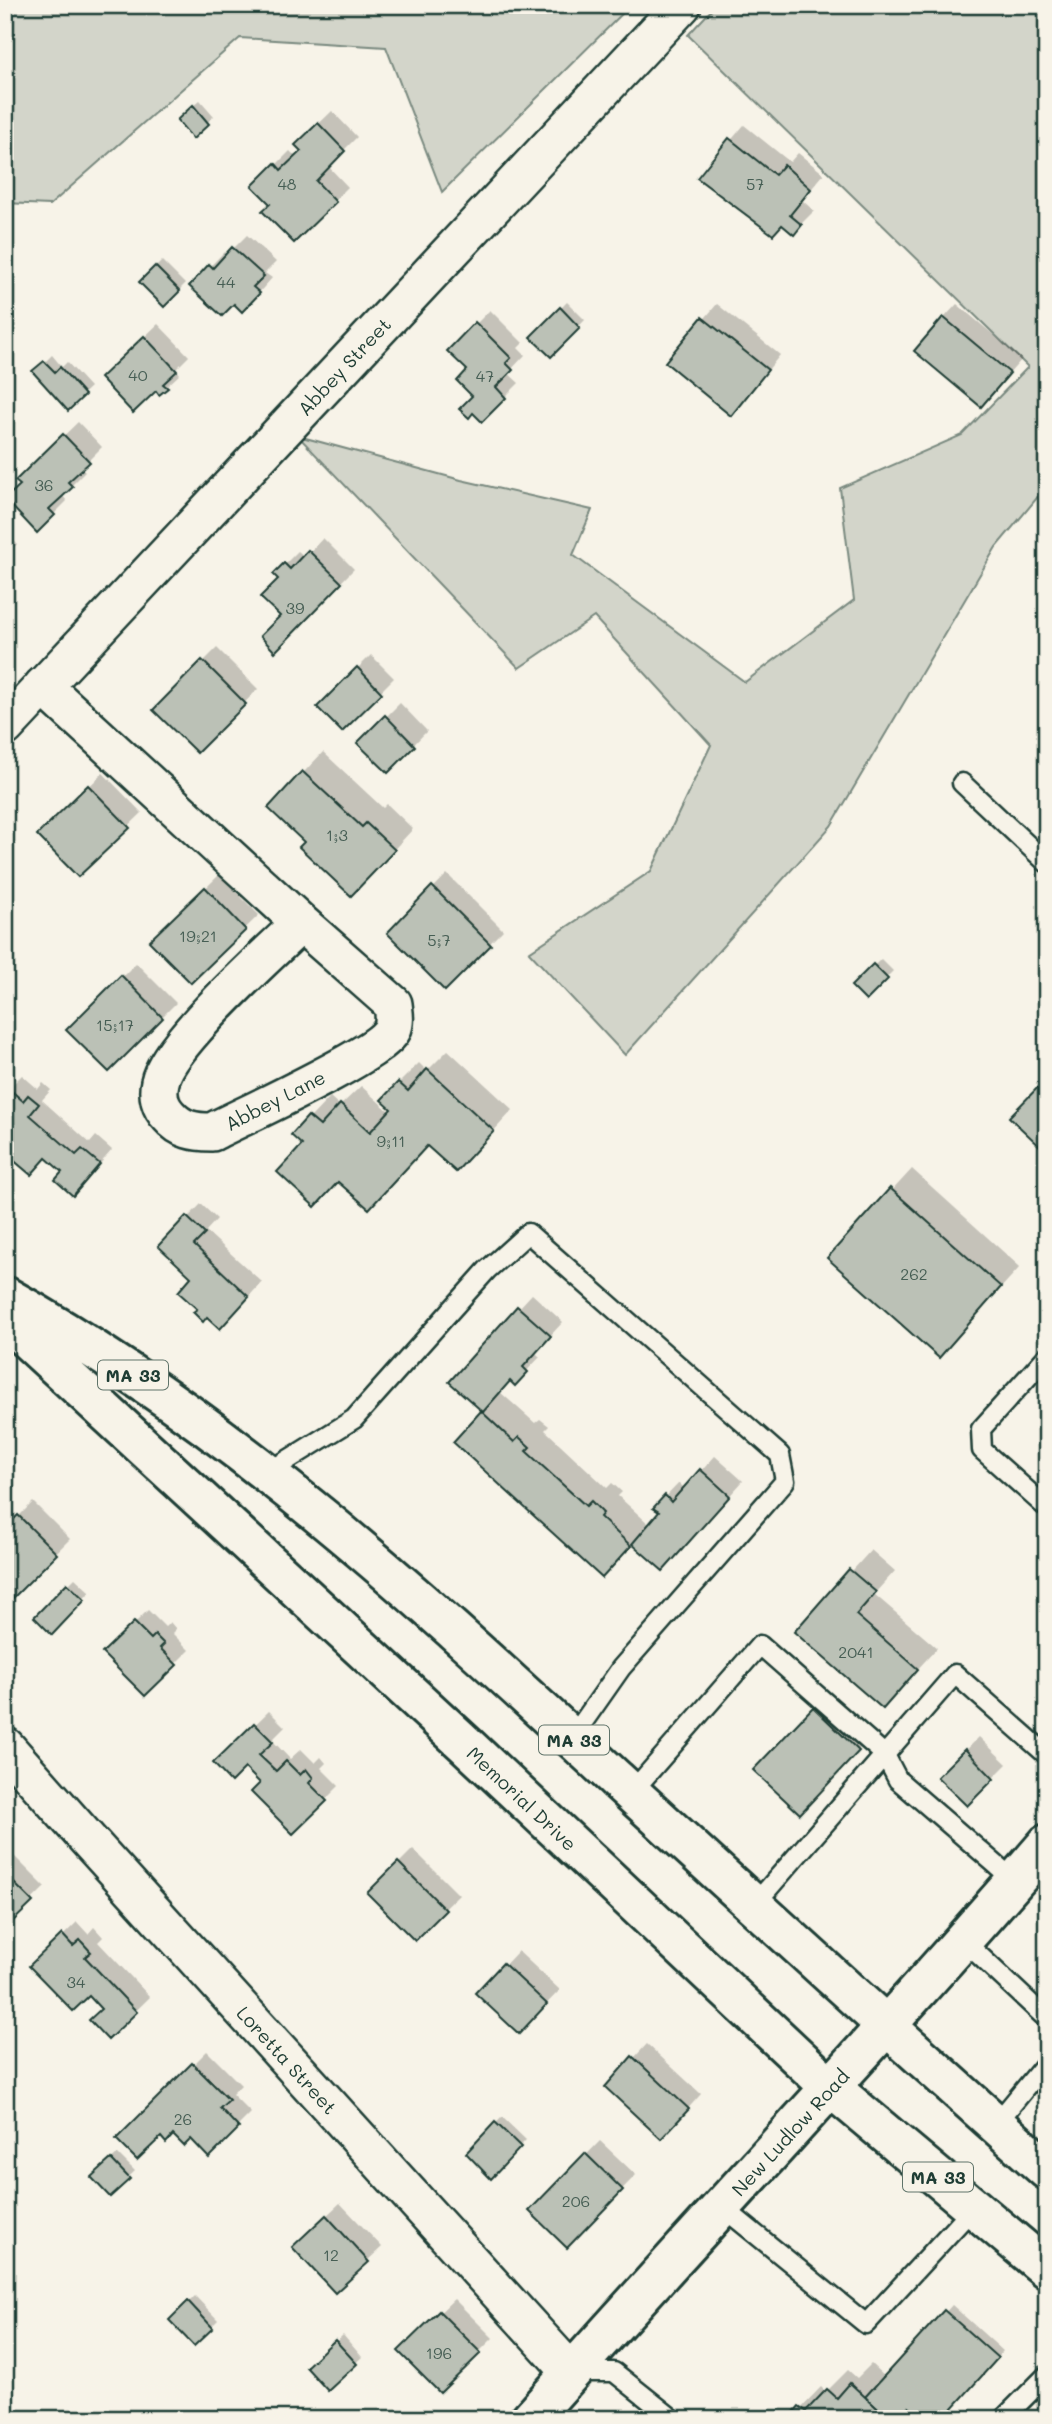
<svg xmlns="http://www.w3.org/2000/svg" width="1052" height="2424" font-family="Mali,sans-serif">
<rect width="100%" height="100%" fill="#f7f3e8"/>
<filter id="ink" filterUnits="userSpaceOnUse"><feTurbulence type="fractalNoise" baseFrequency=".0143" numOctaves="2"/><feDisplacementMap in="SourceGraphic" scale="14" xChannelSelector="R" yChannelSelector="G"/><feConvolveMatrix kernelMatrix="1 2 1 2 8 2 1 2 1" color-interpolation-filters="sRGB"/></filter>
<g filter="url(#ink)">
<g fill="#d3d5ca" stroke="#79897f" stroke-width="2">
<polygon points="5,5 631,5 442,192 386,47 240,38 50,205 5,203"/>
<polygon points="716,5 1047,5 1047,486 996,547 831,826 625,1055 529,952 651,871 711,745 594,617 519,668 298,436 461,480 592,510 573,555 745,682 854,600 840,488 962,435 1028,367 688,35"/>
</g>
<g fill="#0003">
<polygon points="200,100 214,116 193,136 185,113"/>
<polygon points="332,111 357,137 328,166 348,187 294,241 272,204 255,186 290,151 296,157 303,151 297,145"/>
<polygon points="744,125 790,162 798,153 824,174 802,200 814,211 793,232 783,223 700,177"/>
<polygon points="247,235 276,262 265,273 272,278 256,296 234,301 191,286 224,252 227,255"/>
<polygon points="162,261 185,284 164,305 141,282"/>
<polygon points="567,302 585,320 551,355 533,337"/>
<polygon points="717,304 780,355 744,400 668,362"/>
<polygon points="957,304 1022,359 994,391 944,318"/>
<polygon points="490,310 523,343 518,348 525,355 508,373 519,383 482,420 470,370 450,350"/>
<polygon points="158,324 189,356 176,369 180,374 166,387 116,364"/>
<polygon points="52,355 62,367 67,362 90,387 68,408 35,372"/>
<polygon points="78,422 102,447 81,468 85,472 62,495 67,501 37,531 22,485 17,481"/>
<polygon points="5,532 17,544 5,556"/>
<polygon points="323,538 354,569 275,649 282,616 281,579 275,574 298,551 305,557"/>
<polygon points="217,648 258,689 197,751 155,710"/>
<polygon points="371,655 394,678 342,730 319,707"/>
<polygon points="400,703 427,731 388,771 360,743"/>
<polygon points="323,752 383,808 387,804 413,829 371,874 306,842 270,808"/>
<polygon points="103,773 142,813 78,875 39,835"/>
<polygon points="447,874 503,930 445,989 389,933"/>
<polygon points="219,875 259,915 191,981 152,941"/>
<polygon points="881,959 893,971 866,998 853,986"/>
<polygon points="136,963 176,1003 109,1070 69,1030"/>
<polygon points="448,1050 513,1110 476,1150 428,1144 304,1145 294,1135 330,1097 340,1106 361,1086 390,1112 393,1109 384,1100 399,1083 419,1063 427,1071"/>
<polygon points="22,1075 38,1089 43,1083 51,1090 42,1100 90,1143 96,1136 112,1150 86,1180 64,1172 5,1092"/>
<polygon points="912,1169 1020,1267 958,1335 830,1258"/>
<polygon points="201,1204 217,1219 206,1231 262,1282 234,1313 199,1309 194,1277 160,1246"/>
<polygon points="532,1294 563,1322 535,1352 540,1357 515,1383 511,1379 500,1392 535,1423 540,1419 549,1426 545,1430 607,1488 612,1483 622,1492 618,1496 650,1525 661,1512 656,1507 679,1483 685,1489 715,1456 743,1481 676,1555 633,1543 622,1556 455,1442 484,1411 519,1308"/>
<polygon points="33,1502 70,1539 9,1599 5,1530"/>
<polygon points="871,1550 895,1571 874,1594 937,1648 883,1707 797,1632"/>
<polygon points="75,1578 90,1592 52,1632 36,1617"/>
<polygon points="148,1610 165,1627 170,1622 176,1629 172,1633 189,1650 145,1694 105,1653"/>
<polygon points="827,1695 871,1736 814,1798 814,1709"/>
<polygon points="269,1711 285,1727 272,1740 290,1759 301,1749 315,1763 321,1757 326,1763 321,1768 339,1786 293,1832 262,1783 245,1765 216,1763"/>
<polygon points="979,1737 1007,1764 967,1804 940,1777"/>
<polygon points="5,1847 45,1887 5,1926"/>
<polygon points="413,1849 459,1895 415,1938 369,1893"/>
<polygon points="77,1922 88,1934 94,1927 103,1937 98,1942 150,1997 108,2038 103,2008 90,1994 32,1966"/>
<polygon points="518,1951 560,1990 519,2032 478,1993"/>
<polygon points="647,2044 701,2094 675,2123 634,2058"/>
<polygon points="207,2051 241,2085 232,2094 251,2113 209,2155 191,2137 174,2133 119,2139"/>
<polygon points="502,2117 526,2140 491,2176 468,2153"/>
<polygon points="600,2141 636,2175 567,2245 531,2211"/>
<polygon points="118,2154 135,2171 110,2195 93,2177"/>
<polygon points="340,2203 382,2247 335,2291 308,2233"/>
<polygon points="195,2296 218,2320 194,2344 171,2320"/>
<polygon points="454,2299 493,2338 440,2391 400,2351"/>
<polygon points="952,2305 1003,2351 941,2419 790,2419 821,2387 826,2392 848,2370 857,2378 871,2364 886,2378"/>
<polygon points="343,2335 362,2357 328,2388 309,2367"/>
</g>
<g fill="#bbc1b6" stroke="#1f3d34" stroke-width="2">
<polygon points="193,105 209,124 193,139 177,120"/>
<polygon points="318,123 345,151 316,181 336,202 294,243 262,211 270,204 252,186 275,163 281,170 301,151 295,145"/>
<polygon points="729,138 775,175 784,165 811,189 790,215 802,225 794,235 782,225 773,235 697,178"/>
<polygon points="232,247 264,276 253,287 260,293 242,312 234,304 222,316 189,286 209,264 213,268"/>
<polygon points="155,266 180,291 164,307 139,282"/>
<polygon points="560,307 580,328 551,357 530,337"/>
<polygon points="702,317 768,370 731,416 665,362"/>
<polygon points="943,317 1010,373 981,407 914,351"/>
<polygon points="475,322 511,358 506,363 513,370 496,387 506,398 482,422 473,413 469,418 459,409 472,396 457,381 467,370 447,351"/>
<polygon points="144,336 177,371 163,384 168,388 159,395 156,391 133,413 100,378"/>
<polygon points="44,361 55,372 60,367 85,395 68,411 32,371"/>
<polygon points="63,434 90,462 68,482 73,487 49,509 55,515 37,533 5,499 20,485 15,481"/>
<polygon points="308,550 342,583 275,652 260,636 280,616 260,597 278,579 273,574 284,563 290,569"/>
<polygon points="202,660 246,704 197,753 153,710"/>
<polygon points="357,667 382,693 342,732 317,707"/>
<polygon points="385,715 415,746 388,773 357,743"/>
<polygon points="302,771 362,827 366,823 395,850 351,896 299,847 304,842 268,808"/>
<polygon points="88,785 130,828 78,877 37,835"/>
<polygon points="432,886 491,945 445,991 387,933"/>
<polygon points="205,887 246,930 191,983 149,941"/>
<polygon points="873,964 888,979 866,1001 851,986"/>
<polygon points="121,975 163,1018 109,1072 66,1030"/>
<polygon points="427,1069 494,1131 456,1172 427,1146 369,1209 338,1182 315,1207 277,1172 302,1145 291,1135 308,1116 320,1126 340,1104 370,1132 391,1109 381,1100 398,1082 408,1091"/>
<polygon points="1047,1078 1047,1153 1009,1117"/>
<polygon points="7,1087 23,1101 28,1095 39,1104 30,1115 76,1155 82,1149 100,1164 73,1196 55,1180 62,1172 46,1158 31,1175 5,1153 5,1089"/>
<polygon points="890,1188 1001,1287 939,1358 827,1258"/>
<polygon points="186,1216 205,1234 194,1245 249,1297 220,1329 207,1317 203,1322 193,1312 197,1309 178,1292 191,1277 158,1246"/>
<polygon points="517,1306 551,1336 523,1367 528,1372 515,1386 510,1381 483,1412 449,1382"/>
<polygon points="481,1411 514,1442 519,1437 530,1447 526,1451 586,1506 591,1501 603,1513 600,1517 631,1546 602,1578 453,1442"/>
<polygon points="700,1469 730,1496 663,1571 632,1544 659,1512 653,1508 665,1495 671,1502"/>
<polygon points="18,1515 57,1554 9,1602 5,1598 5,1528"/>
<polygon points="849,1569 876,1592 856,1615 918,1669 883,1709 794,1632"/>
<polygon points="67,1583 85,1600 52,1635 34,1617"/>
<polygon points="134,1622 151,1639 155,1635 164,1644 160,1648 177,1665 145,1696 102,1653"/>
<polygon points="813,1707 859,1751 800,1814 753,1770"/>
<polygon points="254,1723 273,1742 259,1755 276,1771 286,1761 300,1775 306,1769 313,1778 309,1783 327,1801 293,1834 251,1792 260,1783 245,1768 231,1782 213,1763"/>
<polygon points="965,1749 994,1779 967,1806 937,1777"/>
<polygon points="398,1862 446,1910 415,1941 367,1893"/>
<polygon points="5,1874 33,1902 5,1929"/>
<polygon points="62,1934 73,1946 80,1940 91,1952 85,1957 137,2012 108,2040 89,2020 101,2009 89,1996 73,2011 29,1966"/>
<polygon points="503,1963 547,2004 519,2034 475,1993"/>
<polygon points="632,2056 689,2109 661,2139 605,2087"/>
<polygon points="192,2063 229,2100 220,2108 239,2128 209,2158 191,2139 184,2146 173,2135 166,2143 161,2137 137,2160 116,2139"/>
<polygon points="495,2122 521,2147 491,2179 466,2153"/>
<polygon points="585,2153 623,2190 567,2248 529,2211"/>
<polygon points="111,2159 130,2179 110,2197 91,2177"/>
<polygon points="326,2215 369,2262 335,2293 292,2247"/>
<polygon points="188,2301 213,2328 194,2346 169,2320"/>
<polygon points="944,2310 998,2358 943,2419 922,2419 909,2407 899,2419 889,2419 865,2397"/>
<polygon points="439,2311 481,2353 440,2393 398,2351"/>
<polygon points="335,2340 357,2364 328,2391 306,2367"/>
<polygon points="850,2383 889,2419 788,2419 799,2406 806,2411 827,2389 837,2398"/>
</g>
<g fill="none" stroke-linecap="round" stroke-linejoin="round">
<defs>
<g id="service">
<polyline points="962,783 1047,863"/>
<polyline points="1047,1356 981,1429 982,1450 1047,1508"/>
<polyline points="265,1474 354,1419 487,1270 528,1233 780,1455 785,1481 621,1668 572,1738"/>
<polyline points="631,1793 760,1645 885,1755 898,1780 1015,1881"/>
<polyline points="754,1905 955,1674 1047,1755"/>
<polyline points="964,1941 1047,2019"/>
<polyline points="996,2124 1047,2062"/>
<polyline points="721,2206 866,2324 974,2207"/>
<polyline points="574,2372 614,2372 673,2419"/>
<polyline points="1003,2419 1047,2375"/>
</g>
<g id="minor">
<path d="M43,686L301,923L393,1004C394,1013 396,1021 392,1030C380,1054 243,1116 212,1132C194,1132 181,1130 169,1116C160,1107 157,1095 160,1082C167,1044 270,953 301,923"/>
<path id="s1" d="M5,727L682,5"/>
<path id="s2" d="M5,1746L89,1841L571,2372"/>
</g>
<g id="secondary">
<path id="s3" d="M530,2419C701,2226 879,2039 1047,1844"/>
</g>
<g id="primary">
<path d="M5,1296C232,1423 426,1603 616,1779C759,1910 902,2041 1047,2170"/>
<path id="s4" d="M5,1319L465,1744L829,2086L1047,2269"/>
</g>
</defs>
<use href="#service" stroke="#1f3d34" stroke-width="23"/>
<use href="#minor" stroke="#1f3d34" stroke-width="42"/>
<use href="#secondary" stroke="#1f3d34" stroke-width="44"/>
<use href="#primary" stroke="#1f3d34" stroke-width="44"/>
<use href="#service" stroke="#f7f3e8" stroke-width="18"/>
<use href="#minor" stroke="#f7f3e8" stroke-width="37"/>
<use href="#secondary" stroke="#f7f3e8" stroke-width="38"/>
<use href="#primary" stroke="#f7f3e8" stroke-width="38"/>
</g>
</g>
<g text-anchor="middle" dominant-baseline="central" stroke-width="6" stroke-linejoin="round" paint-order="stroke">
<g font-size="16" fill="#465e54">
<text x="287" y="183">48</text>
<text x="755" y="183">57</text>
<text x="226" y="281">44</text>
<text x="138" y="374">40</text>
<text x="485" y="375">47</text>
<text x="44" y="484">36</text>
<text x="295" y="607">39</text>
<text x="337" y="834">1;3</text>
<text x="198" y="935">19;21</text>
<text x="439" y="939">5;7</text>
<text x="115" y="1024">15;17</text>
<text x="391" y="1140">9;11</text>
<text x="914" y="1273">262</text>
<text x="856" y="1651">2041</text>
<text x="76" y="1981">34</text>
<text x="183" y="2118">26</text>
<text x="576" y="2200">206</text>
<text x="331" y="2254">12</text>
<text x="439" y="2352">196</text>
</g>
<g fill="#f7f3e8" stroke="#60746a" stroke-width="2">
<rect x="98" y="1360.5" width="70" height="29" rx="5"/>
<rect x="539" y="1725.5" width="70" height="29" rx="5"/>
<rect x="903" y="2162.5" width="70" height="29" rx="5"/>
</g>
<g font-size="18" font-weight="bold" fill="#1f3d34">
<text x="133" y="1375">MA 33</text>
<text x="574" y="1740">MA 33</text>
<text x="938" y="2177">MA 33</text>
</g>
<g font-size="19" fill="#1f3d34" stroke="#f7f3e8">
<text stroke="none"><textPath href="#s1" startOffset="495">Abbey Street</textPath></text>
<text transform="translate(275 1100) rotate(-27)">Abbey Lane</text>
<text stroke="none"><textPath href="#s4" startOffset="705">Memorial Drive</textPath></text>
<text stroke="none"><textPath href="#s2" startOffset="422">Loretta Street</textPath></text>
<text stroke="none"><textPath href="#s3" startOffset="387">New Ludlow Road</textPath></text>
</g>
</g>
<rect width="1052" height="2424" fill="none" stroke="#f7f3e8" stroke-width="28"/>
<rect x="14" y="14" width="1024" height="2396" fill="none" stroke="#1f3d34" stroke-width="2.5" filter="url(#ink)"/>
</svg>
